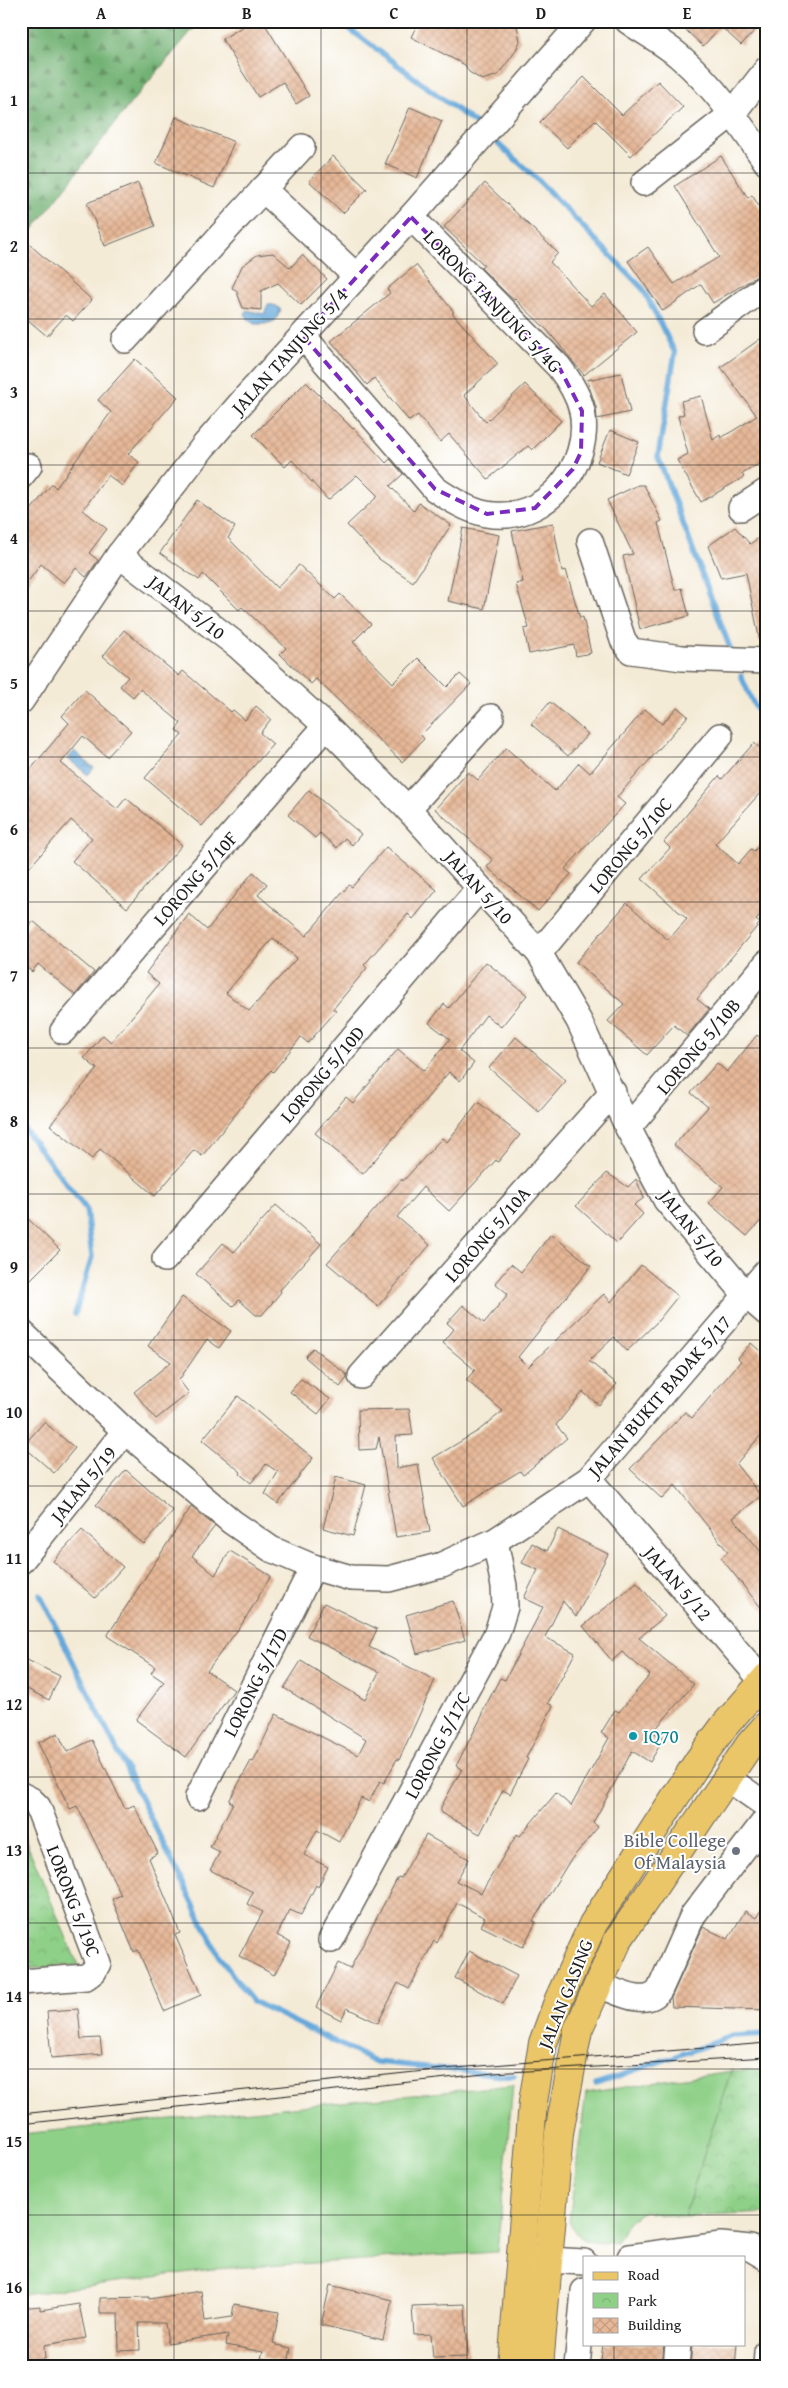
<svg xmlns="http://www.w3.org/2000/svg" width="788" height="2388" font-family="'Gentium Book Plus',serif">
<defs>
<pattern id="forest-firs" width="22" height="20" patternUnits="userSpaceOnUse" patternTransform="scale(1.25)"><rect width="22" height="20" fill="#73b274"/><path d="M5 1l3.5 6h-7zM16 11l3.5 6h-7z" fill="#5e905e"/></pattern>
<pattern id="park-crowns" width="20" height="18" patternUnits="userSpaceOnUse" patternTransform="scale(1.25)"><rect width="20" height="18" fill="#8fd088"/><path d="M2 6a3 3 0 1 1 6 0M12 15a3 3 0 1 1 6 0" fill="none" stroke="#7bb275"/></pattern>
<pattern id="water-ripples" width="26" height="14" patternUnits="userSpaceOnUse" patternTransform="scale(1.25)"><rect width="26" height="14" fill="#65a8da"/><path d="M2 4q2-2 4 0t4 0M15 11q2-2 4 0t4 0" fill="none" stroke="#5288b0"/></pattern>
<pattern id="building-cross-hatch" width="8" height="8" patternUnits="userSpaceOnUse" patternTransform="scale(1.25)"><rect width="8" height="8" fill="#e6b797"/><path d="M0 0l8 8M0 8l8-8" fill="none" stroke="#c59d82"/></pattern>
</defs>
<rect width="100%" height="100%" fill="#fff"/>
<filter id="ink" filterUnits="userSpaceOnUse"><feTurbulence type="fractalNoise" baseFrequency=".02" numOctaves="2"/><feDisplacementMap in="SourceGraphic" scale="10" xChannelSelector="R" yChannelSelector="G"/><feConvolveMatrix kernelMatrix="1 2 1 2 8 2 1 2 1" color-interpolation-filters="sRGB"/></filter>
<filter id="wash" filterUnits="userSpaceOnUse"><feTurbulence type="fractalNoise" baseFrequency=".0096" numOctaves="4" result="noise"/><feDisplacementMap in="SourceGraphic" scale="20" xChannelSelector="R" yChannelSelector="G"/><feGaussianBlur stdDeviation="1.12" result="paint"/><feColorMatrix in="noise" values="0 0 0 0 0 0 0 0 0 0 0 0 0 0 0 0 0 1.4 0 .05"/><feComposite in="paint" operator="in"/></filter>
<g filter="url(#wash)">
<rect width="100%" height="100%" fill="#f4ebd7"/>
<g fill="#8fd088" stroke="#567652">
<path d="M731,2071L684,2217L644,2211L628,2222L617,2243C592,2242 582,2246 569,2222L586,2093Z"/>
<polygon points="513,2085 497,2252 213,2269 21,2295 21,2134"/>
</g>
<polygon fill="url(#forest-firs)" stroke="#486748" points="21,21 200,21 130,104 21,245"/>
<g fill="url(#park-crowns)" stroke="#567652">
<polygon points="21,1830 78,1965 21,1969"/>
<polygon points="767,2069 767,2213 684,2217 731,2071"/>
</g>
<g fill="url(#water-ripples)" stroke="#40627b">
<polygon points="268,304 277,306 281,310 275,321 265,324 254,324 249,320 245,314 247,310 264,314"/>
<polygon points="74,751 94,768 88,775 68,759"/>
</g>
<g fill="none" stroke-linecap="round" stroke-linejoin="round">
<g stroke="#65a8da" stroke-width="5.5">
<polyline points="339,21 480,127"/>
<polyline points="497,143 535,177 643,289 675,353 658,457 730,648"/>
<polyline points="741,676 754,705 767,719"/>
<polyline points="21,1125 86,1209 92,1257 75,1314"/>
<polyline points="21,1374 22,1374"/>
<polyline points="40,1595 220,1958 252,2001 376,2062 514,2076"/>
<polyline points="596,2084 733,2036 767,2034"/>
</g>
</g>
<g id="blocks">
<g fill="url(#building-cross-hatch)" fill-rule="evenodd">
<polygon points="252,21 263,21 309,96 296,104 283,82 258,97 222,39"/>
<polygon points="419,21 516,21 520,41 515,52 498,75 482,80 469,72 465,65 411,37"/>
<polygon points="676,21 764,21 741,45 721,27 703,46"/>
<polygon points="584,77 622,115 658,81 683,107 631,156 595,120 567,148 540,122"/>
<polygon points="410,107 442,121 417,178 385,164"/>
<polygon points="176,117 234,142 214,188 156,163"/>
<polygon points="333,156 367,189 343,213 309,181"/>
<polygon points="721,156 748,198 752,195 767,219 767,270 713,303 701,284 663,311 628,261 648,247 674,284 719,257 675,186"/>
<polygon points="138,183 155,226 105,246 87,203"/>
<polygon points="485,183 558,253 550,262 591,306 605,294 637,332 584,375 548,331 515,299 514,300 505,292 481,268 484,265 444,227"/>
<polygon points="29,244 92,300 73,321 66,315 47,336 21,314 21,253"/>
<polygon points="273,253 290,268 302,255 327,279 301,305 278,283 261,291 261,310 243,308 236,290 232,288 242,266 257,255"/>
<polygon points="416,265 454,312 452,313 498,364 464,395 484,420 486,422 525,384 561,421 532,450 528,446 488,479 449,434 440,442 418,415 409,421 374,378 367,385 331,341 390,293 387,289"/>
<polygon points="767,334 767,459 742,474 744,477 701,502 677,460 688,454 678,416 684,414 681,401 701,396 713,440 720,435 721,438 757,416 721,367"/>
<polygon points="135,359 178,397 128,454 139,462 122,486 108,475 83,510 107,529 89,553 98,560 90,572 86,577 76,568 64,583 41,564 21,591 21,522 52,484 56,488 111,412 98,400"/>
<polygon points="621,373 630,412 597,419 596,407 587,380"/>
<polygon points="306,382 353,429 354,428 386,463 390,459 403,474 390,486 414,511 419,503 451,525 413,582 379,559 347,525 378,496 357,475 328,500 292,460 285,467 253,435"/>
<polygon points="610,430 639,442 626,474 597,462"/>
<polygon points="638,485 644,485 662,521 658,523 675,590 682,588 689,616 640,629 623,556 633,554 607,500"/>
<polygon points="197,500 235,527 228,538 277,588 299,565 335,599 340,594 371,624 353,642 393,683 418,658 447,687 460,674 471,684 421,735 424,739 402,762 316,679 311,684 280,654 286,648 242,607 239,610 203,574 199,580 160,553"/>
<polygon points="553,523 562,571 566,570 580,618 583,617 591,653 576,656 574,645 529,654 524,629 529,628 516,584 523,582 512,531"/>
<polygon points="735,527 750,544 767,532 767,642 760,642 746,573 721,578 708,546"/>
<polygon points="463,528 499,535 484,609 448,601"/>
<polygon points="124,630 179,676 183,671 231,712 233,710 245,720 256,706 271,719 260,733 273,744 202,826 145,778 182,735 176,730 181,723 140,689 133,697 120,686 128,677 103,656"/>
<polygon points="85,690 131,731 107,757 83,736 61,763 117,809 126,798 182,845 127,908 72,861 92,838 71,820 21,877 21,781 69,723 62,716"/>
<polygon points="550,702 588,734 568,756 531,724"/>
<polygon points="677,707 688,716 617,797 625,804 565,869 571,874 538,911 487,867 493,860 435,809 468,772 478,780 506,748 555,791 579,763 590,773 645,709 662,724"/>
<polygon points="754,743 767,754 767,785 715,844 738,864 751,849 754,851 767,837 767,908 756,920 760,923 697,999 709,1009 687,1036 674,1025 647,1055 608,1021 624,1004 576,962 627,903 668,940 687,919 642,879 670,848 664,842 693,807 719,776 722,779"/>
<polygon points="309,790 361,834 352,845 345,838 337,848 320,833 315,838 288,815"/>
<path d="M386,847L437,890L413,919L408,914L364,965L367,968L333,1009L336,1011L308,1043L301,1037L273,1072L271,1070L202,1156L194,1150L155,1196L100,1149L92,1159L50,1125L97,1069L84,1058L103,1035L111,1042L159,984L146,973L189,914L207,930L253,872L267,884L258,895L306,936L349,885L352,887ZM273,938L297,958L249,1011L226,993Z"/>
<polygon points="33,921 94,972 75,995 38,964 32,972 21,963 21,935"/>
<polygon points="486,962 527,995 501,1027 486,1015 459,1051 474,1063 460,1081 449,1072 363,1174 315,1133 346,1097 353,1103 398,1049 424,1071 450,1039 429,1023 444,1004 449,1008"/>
<polygon points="757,1035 767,1043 767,1214 747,1236 709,1203 723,1187 674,1145 708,1107 691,1093 717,1063 727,1072"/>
<polygon points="516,1037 566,1081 539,1112 489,1068"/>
<polygon points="478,1102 520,1135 498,1162 496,1160 449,1211 423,1187 397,1217 430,1245 378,1306 327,1263 402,1179 403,1181 442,1138 447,1142"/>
<polygon points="607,1173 628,1187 636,1179 644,1198 634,1205 643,1214 617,1243 576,1206"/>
<polygon points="276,1205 321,1244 280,1290 281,1292 262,1315 256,1315 239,1300 233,1306 196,1274 223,1243 234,1252"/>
<polygon points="21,1212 60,1250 21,1289"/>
<polygon points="551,1234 591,1266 518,1357 528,1367 604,1294 611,1302 641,1265 678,1296 657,1322 627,1351 614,1337 589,1361 617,1384 599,1405 583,1392 556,1425 567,1438 523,1475 520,1471 463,1506 433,1458 478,1431 503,1411 466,1380 475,1370 443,1343 454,1329 447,1323 463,1305 484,1323 508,1294 495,1283 511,1264 521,1272"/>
<polygon points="182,1297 231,1331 219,1348 207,1339 179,1380 189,1393 156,1419 134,1392 171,1362 148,1346"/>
<polygon points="751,1343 767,1357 767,1428 736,1464 761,1496 733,1518 767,1559 767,1615 721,1558 728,1552 675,1485 662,1499 630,1469 685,1412 692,1418 741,1361 738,1358"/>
<polygon points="313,1348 347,1375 347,1378 340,1387 305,1357"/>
<polygon points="301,1379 330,1399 318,1414 290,1392"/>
<polygon points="238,1396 313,1458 278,1504 265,1494 278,1472 266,1464 251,1483 240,1474 241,1472 202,1440"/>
<polygon points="409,1409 413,1435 396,1436 397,1468 418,1464 430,1532 396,1537 379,1437 376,1449 359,1450 358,1410"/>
<polygon points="44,1422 75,1448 54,1473 23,1446"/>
<polygon points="126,1470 173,1511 144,1544 96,1505"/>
<polygon points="336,1477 366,1485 353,1536 323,1528"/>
<polygon points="191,1507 215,1526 192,1556 215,1575 230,1551 271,1576 242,1624 207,1671 234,1690 186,1757 136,1720 164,1682 151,1673 155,1667 107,1636"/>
<polygon points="558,1529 608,1554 576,1617 563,1601 545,1637 575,1653 548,1703 553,1706 526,1758 528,1759 510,1794 503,1790 480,1834 441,1813 441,1807 462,1769 456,1766 483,1714 482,1713 500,1678 505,1680 543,1607 524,1598 538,1570 522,1563 532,1543 547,1551"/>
<polygon points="82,1530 123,1567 95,1598 53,1561"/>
<polygon points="637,1582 665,1616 639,1638 694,1684 653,1732 664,1738 650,1762 632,1751 593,1823 598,1827 569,1862 533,1921 536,1922 523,1947 481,1926 485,1918 457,1903 437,1943 434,1941 409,1989 398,1983 378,2023 347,2008 341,2020 316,2007 338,1963 350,1969 398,1877 401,1878 426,1835 469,1859 456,1881 481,1893 517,1834 520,1836 556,1793 571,1806 609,1738 601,1733 615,1710 619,1712 650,1675 622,1652 612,1661 583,1626"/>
<polygon points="453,1601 465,1640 417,1654 406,1615"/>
<polygon points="324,1603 377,1629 369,1647 435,1680 399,1760 397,1759 384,1783 380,1781 369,1802 361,1798 339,1842 317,1830 304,1855 328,1867 318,1887 316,1885 301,1915 290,1910 277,1935 291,1943 274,1975 239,1956 263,1912 247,1904 253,1892 210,1870 220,1852 210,1847 233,1803 229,1801 251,1761 253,1762 276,1714 358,1755 366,1739 284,1688 301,1661 365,1700 379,1672 307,1636"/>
<polygon points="21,1657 60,1676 49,1700 21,1686"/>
<polygon points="58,1733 67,1752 92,1740 125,1809 134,1805 158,1853 149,1858 180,1933 175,1935 201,1995 164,2011 138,1950 134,1952 112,1899 121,1895 77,1806 70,1809 38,1743"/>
<polygon points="767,1900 767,2010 672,2007 671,1998 703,1927 728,1939 745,1911 756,1918"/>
<polygon points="469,1951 517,1976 503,2004 455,1978"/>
<polygon points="78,2009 81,2039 100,2038 102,2054 51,2058 47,2011"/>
<polygon points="330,2285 392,2300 383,2340 321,2325"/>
<polygon points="201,2291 205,2321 232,2317 234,2304 279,2312 273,2344 291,2348 288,2364 261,2358 263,2352 226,2345 228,2334 168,2343 165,2323 139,2323 140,2350 119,2351 118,2313 100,2313 100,2298 149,2297 149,2299"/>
<polygon points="79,2304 86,2338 44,2345 45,2359 21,2361 21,2308 40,2306 40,2310"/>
<polygon points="465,2304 468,2357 433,2358 431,2334 414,2335 412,2306"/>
<polygon points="603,2344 664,2344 662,2367 600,2367"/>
<polygon points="692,2344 737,2344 735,2367 690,2367"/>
</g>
</g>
</g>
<g filter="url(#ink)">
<use href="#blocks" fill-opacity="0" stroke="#68645d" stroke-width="1"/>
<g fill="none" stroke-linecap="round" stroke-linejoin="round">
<defs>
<g id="minor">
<path d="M628,21C645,33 664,43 679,56C715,87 740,124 767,163"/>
<polyline points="644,183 733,113 767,69"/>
<polyline points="263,189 357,277"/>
<polyline points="705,331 767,286"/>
<path d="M303,336L435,489C450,499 467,510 486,514C544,525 593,466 582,411C578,394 569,380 559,367L411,217"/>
<polyline points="125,340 302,147"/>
<polyline points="21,476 29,466"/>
<polyline points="741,508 767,491"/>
<polyline points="590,541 623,640 631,651 682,658 767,661"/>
<polyline points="119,555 238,646 326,726 408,809 539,953 579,1021 628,1128 666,1200 746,1295 767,1313"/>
<polyline points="21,701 119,555 203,447 248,395 411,217 583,21"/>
<polyline points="408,809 491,717"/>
<polyline points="539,953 720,736"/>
<polyline points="63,1031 326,726"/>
<polyline points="628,1128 767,963"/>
<polyline points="165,1259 479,889"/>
<polyline points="21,1332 125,1431 232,1522 271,1549 313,1567 351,1578 389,1579 442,1565 495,1541 589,1479 767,1271"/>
<polyline points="361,1376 613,1092"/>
<polyline points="589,1479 767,1686"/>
<polyline points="21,1561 125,1431"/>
<polyline points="727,1778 767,1806"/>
<polyline points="21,1795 31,1800 38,1807 98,1963 94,1971 86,1977 21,1982"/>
<polyline points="198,1797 313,1567"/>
<polyline points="331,1940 497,1633 505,1607 504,1586 495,1541"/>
<path d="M597,1984C614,1990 647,2010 660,1989L693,1915L767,1818"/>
<polyline points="630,2257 721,2245 750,2248 767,2258"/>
<polyline points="529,2259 584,2262"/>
<polyline points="577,2367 584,2291"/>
<polyline points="676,2367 678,2344"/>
<polyline points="766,2367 767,2352"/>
</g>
<g id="major">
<polyline points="512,2367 533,2102 543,2043 559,1999 593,1924 699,1760 725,1725 767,1677"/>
<polyline points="539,2367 559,2133 578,2030 618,1940 750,1744 767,1725"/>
</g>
</defs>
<use href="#minor" stroke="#68645d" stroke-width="28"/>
<use href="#major" stroke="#68645d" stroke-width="30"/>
<use href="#minor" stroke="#fff" stroke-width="25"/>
<use href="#major" stroke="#ebc669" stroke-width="28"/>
<g stroke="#1c1c1c" stroke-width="1">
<polyline points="21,2114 443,2069 767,2043"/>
<polyline points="21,2124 493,2073 767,2057"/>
</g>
</g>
</g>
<path fill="none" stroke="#7b2cbf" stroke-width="4" stroke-dasharray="10 6" stroke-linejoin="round" d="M411,217L559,367L582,411L581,452L573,469L535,508L487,514L435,489L303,336Z"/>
<path fill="none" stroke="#1c1c1c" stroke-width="1" stroke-opacity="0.55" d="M174,21V2367M321,21V2367M467,21V2367M614,21V2257M21,173H767M21,319H767M21,465H767M21,611H767M21,757H767M21,902H767M21,1048H767M21,1194H767M21,1340H767M21,1486H767M21,1631H767M21,1777H767M21,1923H767M21,2069H767M21,2215H767M614,2344V2367"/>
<circle fill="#0f9aa8" stroke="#fff" stroke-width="2" cx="633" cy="1736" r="5"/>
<circle fill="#6b7280" stroke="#fff" stroke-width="2" cx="736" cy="1851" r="5"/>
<g text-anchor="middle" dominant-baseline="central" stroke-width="4" stroke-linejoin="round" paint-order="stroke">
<g font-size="19" fill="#1c1c1c" stroke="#fff">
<text transform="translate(493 301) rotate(46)">LORONG TANJUNG 5/4G</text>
<text transform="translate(289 351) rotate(-48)">JALAN TANJUNG 5/4</text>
<text transform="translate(187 607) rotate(38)">JALAN 5/10</text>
<text transform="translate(630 845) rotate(-50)">LORONG 5/10C</text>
<text transform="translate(195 878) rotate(-49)">LORONG 5/10F</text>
<text transform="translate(479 887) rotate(48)">JALAN 5/10</text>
<text transform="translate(698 1046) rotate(-50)">LORONG 5/10B</text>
<text transform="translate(322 1074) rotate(-50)">LORONG 5/10D</text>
<text transform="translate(692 1228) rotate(52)">JALAN 5/10</text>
<text transform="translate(487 1234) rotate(-49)">LORONG 5/10A</text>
<text transform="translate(659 1396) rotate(-49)">JALAN BUKIT BADAK 5/17</text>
<text transform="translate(83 1484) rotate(-51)">JALAN 5/19</text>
<text transform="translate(678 1583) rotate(49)">JALAN 5/12</text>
<text transform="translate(255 1682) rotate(-63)">LORONG 5/17D</text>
<text transform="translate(437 1745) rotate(-62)">LORONG 5/17C</text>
<text transform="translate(74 1901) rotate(69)">LORONG 5/19C</text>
<text transform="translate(565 1994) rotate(-68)">JALAN GASING</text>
</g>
<g font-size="19" fill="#0d838f" stroke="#fff" text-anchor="start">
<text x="643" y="1736">IQ70</text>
</g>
<g font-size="19" fill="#5b616d" stroke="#fff" text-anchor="end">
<text x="726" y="1840">Bible College<tspan x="726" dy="22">Of Malaysia</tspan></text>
</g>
</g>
<rect width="788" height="2388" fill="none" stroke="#fff" stroke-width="55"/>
<rect x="583" y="2256" width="162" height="90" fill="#ffffff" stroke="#a4a4a4"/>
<rect x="593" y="2272" width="25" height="8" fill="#ebc669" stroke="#a4a4a4"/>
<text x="628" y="2280" font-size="15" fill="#1c1c1c">Road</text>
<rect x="593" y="2293" width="25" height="15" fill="url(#park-crowns)" stroke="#a4a4a4"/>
<text x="628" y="2306" font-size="15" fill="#1c1c1c">Park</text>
<rect x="593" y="2318" width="25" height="15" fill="url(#building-cross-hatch)" stroke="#a4a4a4"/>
<text x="628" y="2330" font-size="15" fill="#1c1c1c">Building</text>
<rect x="28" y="28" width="732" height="2332" fill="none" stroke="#1c1c1c" stroke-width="2"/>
<g font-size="16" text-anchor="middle" font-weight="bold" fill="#1c1c1c">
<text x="101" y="19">A</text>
<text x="247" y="19">B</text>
<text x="394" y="19">C</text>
<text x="541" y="19">D</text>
<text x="687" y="19">E</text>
<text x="14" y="106">1</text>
<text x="14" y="252">2</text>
<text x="14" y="398">3</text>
<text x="14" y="544">4</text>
<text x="14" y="689">5</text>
<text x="14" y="835">6</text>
<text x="14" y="981">7</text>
<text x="14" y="1127">8</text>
<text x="14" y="1273">9</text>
<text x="14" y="1418">10</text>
<text x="14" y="1564">11</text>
<text x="14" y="1710">12</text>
<text x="14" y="1856">13</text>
<text x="14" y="2002">14</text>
<text x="14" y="2147">15</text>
<text x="14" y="2293">16</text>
</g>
</svg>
